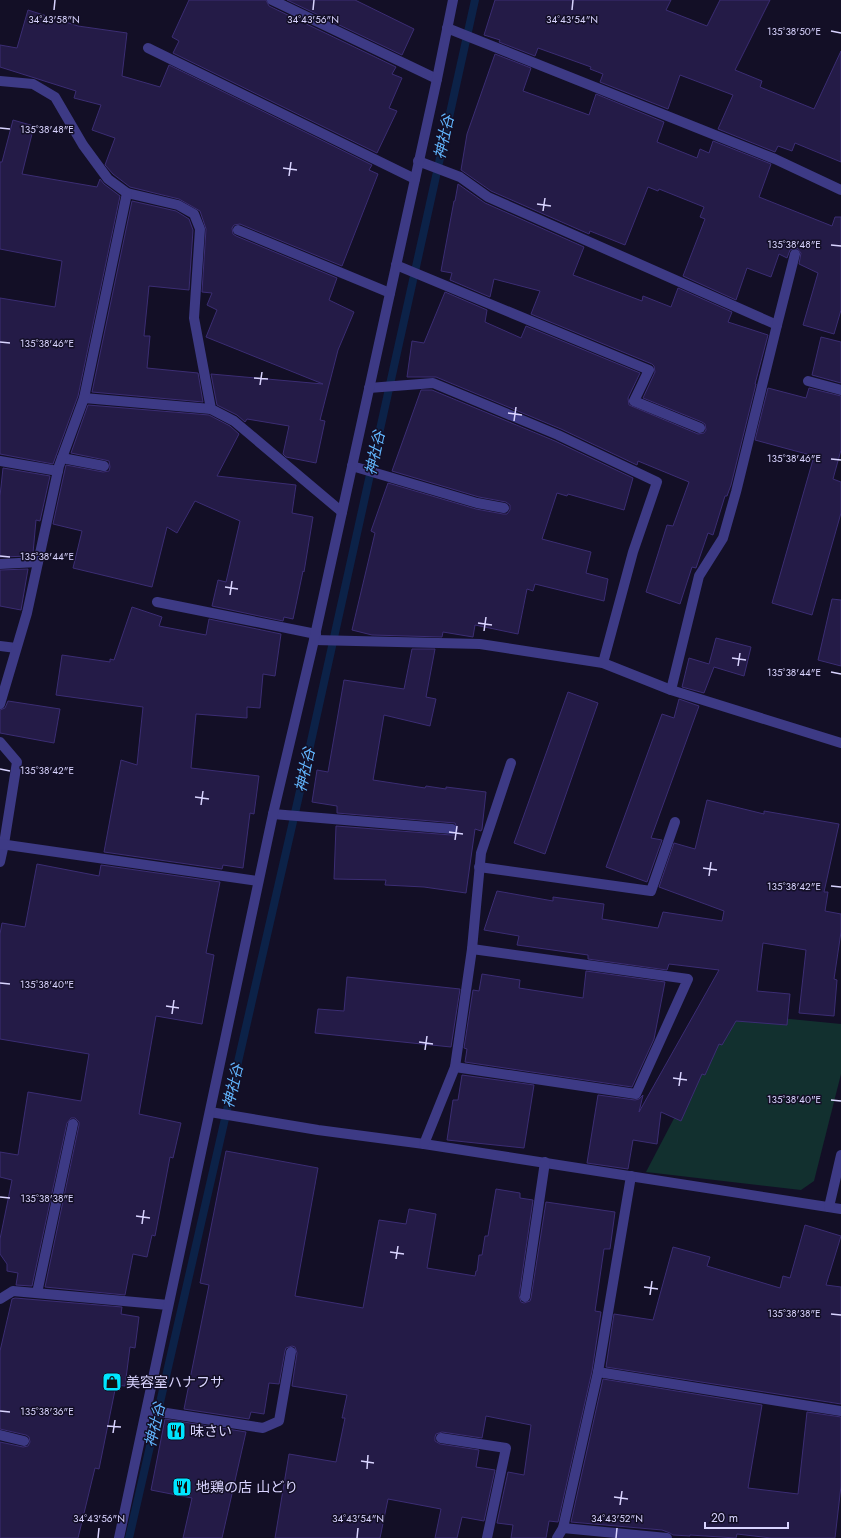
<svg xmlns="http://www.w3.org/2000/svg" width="841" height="1538" font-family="Jost,'Noto Sans JP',sans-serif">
<rect width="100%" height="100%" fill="#130f26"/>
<polygon fill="#12302f" points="729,1013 841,1024 841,1074 814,1181 801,1190 646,1172"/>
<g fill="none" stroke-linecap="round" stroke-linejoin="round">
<polyline stroke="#0c2248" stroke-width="8" points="129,1538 300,791 475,0"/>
</g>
<g fill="#241b47" stroke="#3b2d73">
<polygon points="189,0 266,0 269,6 396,67 392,74 402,78 389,108 397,111 377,153 173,53 179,41 172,37"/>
<polygon points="287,0 355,0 414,29 402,55"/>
<polygon points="495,0 671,0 666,10 707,26 720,0 770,0 735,70 762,81 760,87 814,109 841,51 841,162 795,143 792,151 778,146 775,152 718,129 733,95 680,75 668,109 600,82 603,74 590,69 591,67 538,48 535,56 499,42 500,40 484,35"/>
<polygon points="28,10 78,26 127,33 122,76 160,87 169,65 372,165 369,170 378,174 342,266 240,224 234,225 232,228 233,234 236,236 337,278 329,300 354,312 338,350 320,420 325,421 316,463 286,457 283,454 289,426 247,419 245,422 237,415 217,405 211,374 323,384 206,337 217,310 207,305 212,293 202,292 206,229 200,211 179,199 130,187 113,174 105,165 115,138 92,130 101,105 74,98 76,91 0,67 0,45 17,48"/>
<polygon points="495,54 531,68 523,91 589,115 596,94 664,122 657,142 697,158 700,149 709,153 713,141 771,164 759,197 832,226 835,217 841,217 841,310 834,334 803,325 818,273 799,264 801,253 797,248 790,250 787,258 779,254 771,277 747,268 736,300 683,276 705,219 700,217 704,207 659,189 658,191 648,187 625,245 590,231 589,234 491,191 461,170 467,134"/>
<polygon points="13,120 34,126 22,174 97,187 100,179 104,184 120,196 78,396 53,464 0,454 0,298 55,307 62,261 0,249 0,162 2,162"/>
<polygon points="458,184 485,203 584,247 573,275 642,301 643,296 671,307 678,288 732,312 728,322 768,335 755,384 756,384 731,485 727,496 725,496 713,535 708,533 696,568 692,567 680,604 646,592 667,525 673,526 689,482 638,461 637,465 561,429 436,377 407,377 412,341 424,343 445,292 487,310 485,322 521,338 526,326 640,373 628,398 629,405 698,434 704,433 706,430 705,424 702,422 643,398 655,372 654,366 652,364 531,314 540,291 494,279 490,297 450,280 452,273 441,271 454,201 455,201"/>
<polygon points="132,201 176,211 189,219 193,230 189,290 149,286 144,336 150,336 147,368 198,373 203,402 92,392"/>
<polygon points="821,337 841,342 841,383 812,375"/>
<polygon points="768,388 806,398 809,388 841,396 841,450 833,479 841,482 841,513 812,615 772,603 814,456 755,440"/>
<polygon points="421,390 432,390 555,441 633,478 624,510 568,494 567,496 557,493 542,539 591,552 586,573 608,579 604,601 535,584 533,591 527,589 518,634 475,625 473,637 443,632 442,637 372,635 352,630 375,533 371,531 388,483 476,509 503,514 507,514 510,510 510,505 506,502 479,497 392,471"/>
<polygon points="88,405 209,415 230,426 239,434 217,476 296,485 292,513 313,517 304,572 303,571 293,619 284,617 283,621 212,606 218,580 226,582 240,521 195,501 177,533 167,527 152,587 73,568 82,531 53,524 66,465 103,472 109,471 110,467 109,461 105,460 71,453"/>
<polygon points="3,468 50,476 40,521 36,520 33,553 30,553 30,556 0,557 0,496"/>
<polygon points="28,569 21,610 0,606 0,570"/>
<polygon points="832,599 841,600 841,666 818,660"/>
<polygon points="132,607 162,617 159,626 206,635 209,619 281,634 275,676 263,674 260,708 247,707 247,718 196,714 191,768 259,776 254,814 250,813 243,868 223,865 222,869 104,852 121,760 137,765 143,707 56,695 62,655 110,662 110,659 114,660"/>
<polygon points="716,638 751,647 744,676 714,667 704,693 682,687 689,658 709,664"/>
<polygon points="412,649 435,649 426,697 436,699 430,726 384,715 373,780 425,788 426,786 446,789 446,787 486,792 482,829 481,831 475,829 466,893 424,887 385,885 386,880 334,879 336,826 451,835 455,835 458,830 455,823 337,813 337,806 312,802 317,770 328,772 344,680 404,689"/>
<polygon points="568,692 598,703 545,854 514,843"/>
<polygon points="679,699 699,706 651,838 662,840 647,882 606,867 662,714 674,718"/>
<polygon points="8,701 60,709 54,743 0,733 0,710 5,708"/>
<polygon points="707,800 764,814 764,811 839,824 824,892 828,892 825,911 841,914 841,932 834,979 837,980 834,1016 799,1013 806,950 763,943 757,991 790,994 787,1025 736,1021 722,1045 719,1044 705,1075 702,1074 681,1121 661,1112 657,1144 633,1140 628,1169 587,1163 598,1095 635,1100 639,1099 643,1095 639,1112 719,970 669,964 667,970 588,959 588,955 517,945 519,936 484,930 497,891 553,901 553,897 604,904 602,919 658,928 663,912 722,921 724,911 659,887 674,843 695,849"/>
<polygon points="37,864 99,876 101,865 220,882 206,953 214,955 202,1024 156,1016 139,1114 181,1123 173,1158 170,1157 155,1236 152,1235 147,1257 133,1254 125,1295 45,1287 79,1125 79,1122 75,1118 71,1118 67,1123 32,1286 16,1285 18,1273 7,1271 7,1264 0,1254 0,1239 12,1180 0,1177 0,1152 18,1155 28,1092 81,1101 89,1054 0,1039 0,934 2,923 25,927"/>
<polygon points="586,971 665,982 654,1039 632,1087 465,1062 467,1049 464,1048 473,990 479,991 482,974 520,980 519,988 583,998"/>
<polygon points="347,977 460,989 451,1047 315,1033 318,1009 344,1011"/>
<polygon points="462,1075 534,1085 524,1148 447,1140 453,1100 458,1100"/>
<polygon points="226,1151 318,1168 295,1296 363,1308 379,1220 406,1224 409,1209 436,1214 427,1268 475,1276 476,1271 477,1271 479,1255 482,1255 485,1236 488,1236 496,1189 520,1193 520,1198 533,1200 519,1296 521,1302 524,1303 530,1301 531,1298 546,1202 615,1212 610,1249 604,1249 595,1311 601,1312 592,1371 558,1522 549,1521 546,1538 511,1538 513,1525 497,1523 508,1472 524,1475 531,1425 486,1416 482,1438 442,1432 436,1434 435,1437 435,1441 440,1444 479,1450 476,1467 495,1470 484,1521 462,1517 457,1538 435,1538 441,1509 388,1499 380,1538 275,1538 289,1454 336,1462 345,1418 342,1418 347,1395 292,1386 297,1353 295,1347 292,1346 286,1348 285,1351 279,1384 269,1383 264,1414 251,1412 249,1419 184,1409 209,1285 200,1283"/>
<polygon points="805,1225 841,1236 826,1285 841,1287 841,1404 606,1367 614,1314 653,1320 673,1247 710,1257 707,1266 780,1288 783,1276 790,1278"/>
<polygon points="15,1298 122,1307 121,1314 139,1317 135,1348 130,1347 125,1386 116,1385 99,1469 95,1468 78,1538 0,1538 0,1442 23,1447 28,1446 30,1442 29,1437 26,1435 0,1429 0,1351 12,1299"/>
<polygon points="603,1379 762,1405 748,1488 798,1494 807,1412 841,1417 841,1486 835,1538 771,1538 737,1534 736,1538 690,1535 690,1536 673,1535 670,1533 662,1530 571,1522"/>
<polygon points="165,1419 246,1432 222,1538 183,1538 192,1498 151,1490"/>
</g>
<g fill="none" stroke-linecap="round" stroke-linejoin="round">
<g stroke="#3d3a85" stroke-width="10">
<polyline points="238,230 390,293"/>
<polyline points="62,458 104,466"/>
<polyline points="0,461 58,471"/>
<polyline points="157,602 316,634"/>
<polyline points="0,646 16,648"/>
<polyline points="0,862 4,844"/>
<polyline points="0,1435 24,1441"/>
</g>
<g stroke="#3d3a85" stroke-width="10">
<polyline points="272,0 437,79"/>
<polyline points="447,28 775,159 841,190"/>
<polyline points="148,48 415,179"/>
<polyline points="0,81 33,84 55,97 83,145 108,179 127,193 178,205 194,214 200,229 194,318 211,409 234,421 342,512"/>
<polyline points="418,161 460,177 488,197 777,325"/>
<polyline points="396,265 649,370 634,401 700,428"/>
<polyline points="808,381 841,390"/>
<polyline points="369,388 433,383 558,435 657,482 633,552 603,663"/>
<polyline points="84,398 211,409"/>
<polyline points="352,466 477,503 504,508"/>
<polyline points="0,564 38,562"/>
<polyline points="314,640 480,644 603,663 671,690 841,743"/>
<polyline points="671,690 699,576 723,538 736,492 777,325 795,254"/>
<polyline points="0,704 27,613 59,466 84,398 127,193"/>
<polyline points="0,742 17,762 4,844"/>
<polyline points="273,814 452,829"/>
<polyline points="0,844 258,881"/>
<polyline points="479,867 651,891 675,822"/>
<polyline points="455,1067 636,1094 688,979 472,949"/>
<polyline points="210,1112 318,1130 424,1144 841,1209"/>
<polyline points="424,1144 455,1067 472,949 481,853 511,763"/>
<polyline points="829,1207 841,1155"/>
<polyline points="37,1293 73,1124"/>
<polyline points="525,1297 545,1162"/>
<polyline points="0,1299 13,1291 168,1305"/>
<polyline points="598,1372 841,1411"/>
<polyline points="147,1410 263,1428 279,1421 291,1352"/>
<polyline points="441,1438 506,1448 487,1538"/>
<polyline points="563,1528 667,1538"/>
<polyline points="557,1538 563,1528 598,1372 631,1176"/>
</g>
<polyline stroke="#3d3a85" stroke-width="10" points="119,1538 273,814 314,640 437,79 453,0"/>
</g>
<path fill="none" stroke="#d9d4ff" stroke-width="1.5" d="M54,10L55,0M313,10L314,0M572,10L573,0M831,31L841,33M0,128L10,129M283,168L297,170M289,176L291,162M537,204L551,206M543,211L545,198M831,245L841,246M0,342L10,343M254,378L268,379M260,385L262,372M508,413L522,415M514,421L516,407M831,459L841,460M0,556L10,557M225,587L238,589M230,595L232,581M478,623L492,625M484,631L486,617M732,658L746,660M738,666L740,653M831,672L841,674M0,769L10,771M195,797L209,799M201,805L203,791M449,832L463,834M455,840L457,826M703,868L717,870M709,876L711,862M831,886L841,887M0,983L10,984M166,1006L179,1008M172,1014L174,1000M419,1042L433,1044M425,1050L427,1036M673,1078L687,1080M679,1086L681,1072M831,1100L841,1101M0,1197L10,1198M136,1216L150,1218M142,1224L144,1210M390,1252L404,1254M396,1259L398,1246M644,1287L658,1289M650,1295L652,1281M831,1314L841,1315M0,1411L10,1412M107,1426L121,1427M113,1433L115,1420M361,1461L374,1463M367,1469L368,1455M614,1497L628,1499M620,1505L622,1491M98,1538L99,1528M357,1538L358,1528M616,1538L617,1528"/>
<defs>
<symbol id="shop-square" viewBox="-11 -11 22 22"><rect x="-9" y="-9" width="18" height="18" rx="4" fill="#00e5ff" stroke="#130f26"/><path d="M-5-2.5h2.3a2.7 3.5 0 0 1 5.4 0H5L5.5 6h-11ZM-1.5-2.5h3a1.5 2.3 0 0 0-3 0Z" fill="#111"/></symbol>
<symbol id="restaurant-square" viewBox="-11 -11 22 22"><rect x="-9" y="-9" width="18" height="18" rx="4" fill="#00e5ff" stroke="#130f26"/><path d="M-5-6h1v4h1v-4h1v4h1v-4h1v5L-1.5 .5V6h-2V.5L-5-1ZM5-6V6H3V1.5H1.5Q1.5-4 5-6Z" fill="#111"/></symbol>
</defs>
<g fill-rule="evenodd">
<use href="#shop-square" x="101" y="1371" width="22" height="22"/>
<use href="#restaurant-square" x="165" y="1420" width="22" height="22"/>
<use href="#restaurant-square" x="171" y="1476" width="22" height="22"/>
</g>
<g text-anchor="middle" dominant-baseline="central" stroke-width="3" stroke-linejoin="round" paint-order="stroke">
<g font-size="14" fill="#d9d4ff" stroke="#130f26" text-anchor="start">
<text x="126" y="1382">美容室ハナフサ</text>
<text x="190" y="1431">味さい</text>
<text x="196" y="1487">地鶏の店 山どり</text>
</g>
<g font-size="15" font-style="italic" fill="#62b6ff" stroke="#130f26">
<text transform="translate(444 137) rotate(-78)">神社谷</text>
<text transform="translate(375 453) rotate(-78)">神社谷</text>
<text transform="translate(305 770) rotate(-78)">神社谷</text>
<text transform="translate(233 1086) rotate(-77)">神社谷</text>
<text transform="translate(155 1425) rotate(-77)">神社谷</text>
</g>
</g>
<g font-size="10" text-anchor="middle" fill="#d9d4ff" stroke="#130f26" stroke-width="3" stroke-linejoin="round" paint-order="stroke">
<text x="54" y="23">34°43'58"N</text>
<text x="313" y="23">34°43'56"N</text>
<text x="572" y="23">34°43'54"N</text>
<text x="794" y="35">135°38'50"E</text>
<text x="47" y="133">135°38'48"E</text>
<text x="794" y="248">135°38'48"E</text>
<text x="47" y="347">135°38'46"E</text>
<text x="794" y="462">135°38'46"E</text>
<text x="47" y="560">135°38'44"E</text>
<text x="794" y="676">135°38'44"E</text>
<text x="47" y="774">135°38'42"E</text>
<text x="794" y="890">135°38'42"E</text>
<text x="47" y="988">135°38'40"E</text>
<text x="794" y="1103">135°38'40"E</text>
<text x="47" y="1202">135°38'38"E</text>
<text x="794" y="1317">135°38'38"E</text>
<text x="47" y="1415">135°38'36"E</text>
<text x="99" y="1522">34°43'56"N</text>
<text x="358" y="1522">34°43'54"N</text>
<text x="617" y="1522">34°43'52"N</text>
</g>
<path d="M705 1522v6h83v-6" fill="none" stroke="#d9d4ff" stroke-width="2"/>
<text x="711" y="1522" font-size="12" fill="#d9d4ff" stroke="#130f26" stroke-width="3" paint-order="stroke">20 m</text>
</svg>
